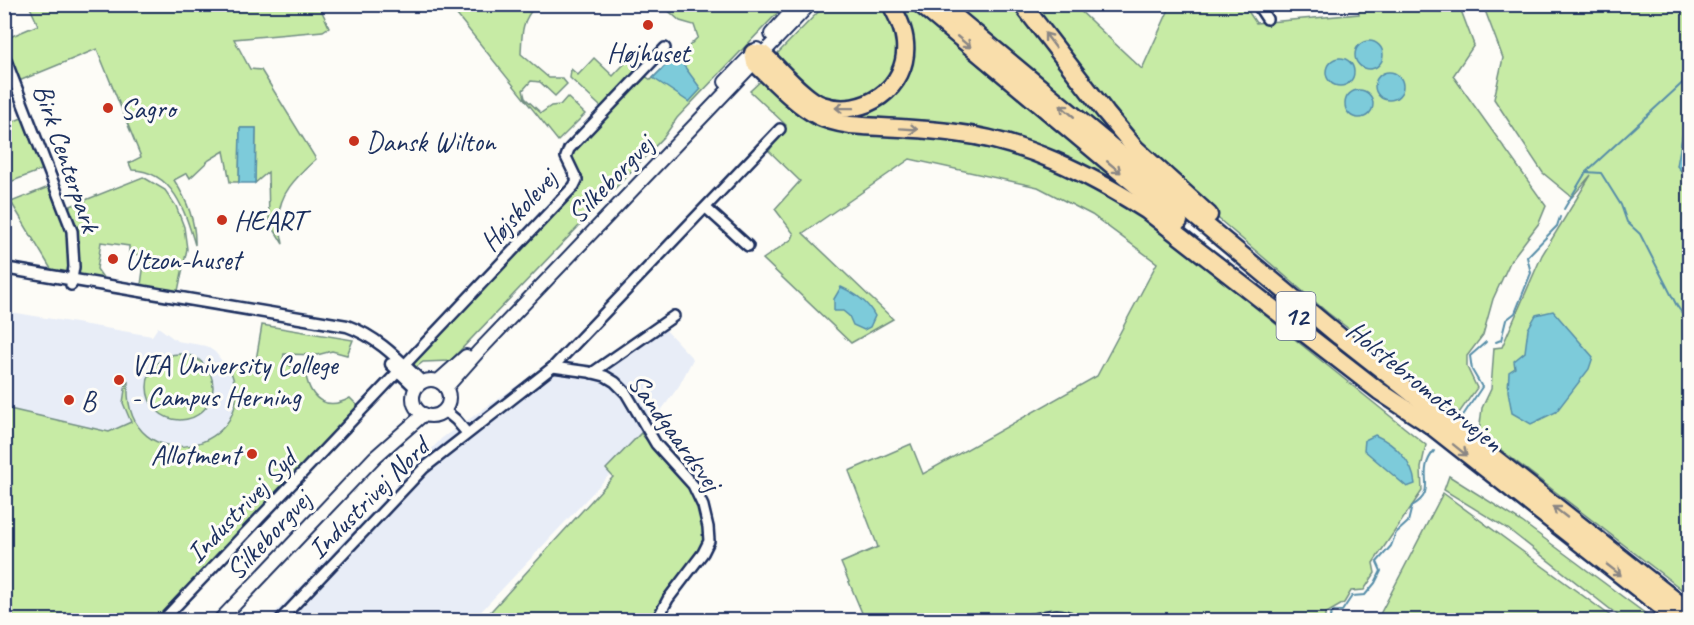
<svg xmlns="http://www.w3.org/2000/svg" width="1694" height="625" font-family="Caveat,sans-serif">
<rect width="100%" height="100%" fill="#fdfcf7"/>
<filter id="ink" filterUnits="userSpaceOnUse"><feTurbulence type="fractalNoise" baseFrequency=".0167" numOctaves="2"/><feDisplacementMap in="SourceGraphic" scale="12" xChannelSelector="R" yChannelSelector="G"/><feConvolveMatrix kernelMatrix="1 2 1 2 8 2 1 2 1" color-interpolation-filters="sRGB"/></filter>
<g filter="url(#ink)">
<g fill="#e8edf7">
<polygon points="5,311 152,336 158,327 177,341 206,346 215,352 232,374 236,386 233,412 226,423 213,437 195,446 178,448 160,443 147,436 109,432 5,408"/>
<polygon points="664,328 693,359 679,386 630,453 473,620 268,620 442,438 518,385 567,363 602,370"/>
</g>
<g fill="#c7eba5" stroke="#718d82" stroke-width="1.5">
<path d="M29,5H319L329,27L323,31L234,39L250,69L261,70L316,159C299,175 278,193 279,219C279,227 282,236 283,244L269,221L268,172L255,183L256,128H240L239,182H230L224,151L209,160L190,178L187,173L174,180C187,200 196,221 195,245C185,211 173,171 132,170L129,163L141,157L97,49L19,81L5,44V39L38,25Z"/>
<path d="M449,5H536C521,22 522,32 521,54L549,78H562L567,84L555,96L540,82L531,81L523,90L525,98L541,113L551,106L560,105L567,97L585,114L558,141Z"/>
<path d="M662,5H785L677,118L664,137L450,361L423,362L415,368L414,363L578,190C588,172 575,172 570,157L573,151L645,76L651,80L677,54L679,56L698,37L694,25L680,21Z"/>
<polygon points="825,5 882,5 893,24 899,42 898,58 887,84 856,102 820,99 775,56"/>
<polygon points="896,5 907,5 1130,193 1074,163 850,120 845,114 906,74"/>
<polygon points="953,5 1017,5 1159,180"/>
<polygon points="1030,5 1074,5 1142,69 1171,5 1244,5 1256,23 1359,14 1359,5 1459,5 1474,45 1453,76 1546,206 1539,223 1511,260 1493,299 1483,335 1467,356 1467,367 1477,388 1459,413 1328,313 1220,220 1138,143"/>
<polygon points="1483,5 1689,5 1689,595 1479,433 1482,408 1491,389 1494,348 1502,347 1542,255 1591,175 1572,197 1543,173 1494,99 1503,58"/>
<polygon points="594,58 613,76 629,59 637,69 637,72 606,105 601,107 570,78 571,69 578,75"/>
<polygon points="765,77 848,133 951,140 1010,153 1068,173 1132,208 1426,445 1421,468 1422,491 1373,563 1375,573 1364,590 1351,591 1344,603 1325,614 1325,620 1076,620 1071,611 1000,620 860,620 865,620 841,563 878,547 849,471 911,444 923,474 1097,376 1157,263 1092,215 1038,187 910,159 803,233 893,319 851,343 763,259 792,239 794,234 775,209 800,181 769,151 786,125 750,91"/>
<polygon points="24,117 44,169 5,184 5,125"/>
<polygon points="143,177 165,190 176,206 184,227 187,249 178,291 141,285 145,256 129,253 129,246 101,242 97,269 104,279 76,275 76,235 68,207"/>
<polygon points="51,186 69,233 68,273 51,269 11,202"/>
<path d="M262,325L353,340L347,355L332,351L317,355L284,354L283,361L306,376C311,400 327,411 350,398L360,408L155,620H5V408L109,432L131,422L123,403L126,383L128,382C122,487 269,450 229,368L255,366Z"/>
<circle cx="180" cy="387" r="33"/>
<path d="M641,433C653,449 668,461 680,476C695,494 710,528 701,550L659,606L652,620H483L613,477L606,469Z"/>
<polygon points="1449,476 1522,522 1654,620 1624,620 1508,529 1444,490"/>
<polygon points="1443,493 1616,620 1377,620"/>
</g>
<g fill="#7dcbda" stroke="#568da8" stroke-width="1.5">
<circle cx="1369" cy="55" r="14"/>
<polygon points="676,55 701,89 689,102 653,78"/>
<circle cx="1340" cy="72" r="14"/>
<circle cx="1389" cy="86" r="14"/>
<circle cx="1359" cy="104" r="14"/>
<polygon points="1689,127 1689,194 1688,179 1677,166 1683,132"/>
<polygon points="240,128 256,128 255,183 239,183"/>
<path d="M841,287C856,294 867,301 875,316L870,327L864,330L853,325L849,316L843,311H834V299Z"/>
<polygon points="1553,311 1593,357 1589,369 1556,412 1531,424 1512,413 1508,391 1509,372 1515,368 1514,361 1525,352 1528,329 1536,315"/>
<path d="M1375,435C1395,444 1413,462 1415,484L1407,487L1364,450L1365,440Z"/>
</g>
<g fill="none" stroke-linecap="round" stroke-linejoin="round">
<g stroke="#568da8" stroke-width="2">
<polyline points="1586,172 1601,173 1621,205 1627,222 1640,234 1677,306 1690,324"/>
<polyline points="1564,209 1586,172 1690,76"/>
<polyline points="1496,342 1501,340 1506,320 1515,313 1531,273 1527,257 1557,226 1560,217"/>
<polyline points="1462,417 1482,387 1472,370 1470,356 1486,342"/>
<path d="M1331,620L1330,616L1334,611H1342L1352,596L1365,595L1375,583L1381,571L1377,562L1391,546L1396,533L1408,522L1412,506C1440,490 1414,475 1434,451"/>
</g>
<defs>
<g id="minor">
<polyline points="1257,4 1267,19"/>
<polyline points="4,55 72,231 74,267 71,285"/>
<polyline points="706,208 748,246"/>
<polyline points="553,367 589,372 605,376 615,382 626,393 656,444 693,485 703,506 708,527 709,541 703,553 668,599 657,620"/>
<polyline points="592,373 674,316"/>
<polyline points="444,410 456,420 467,433"/>
<polyline points="163,620 574,186 577,180 566,157 569,149 665,48"/>
<polyline points="280,620 424,468 553,367 780,129"/>
<path d="M1029,620C1044,618 1059,610 1072,620"/>
</g>
<g id="tertiary">
<path d="M4,268L347,326C378,337 399,360 422,382"/>
<polyline points="391,364 416,388"/>
</g>
<g id="secondary">
<polyline points="771,34 798,4"/>
<polyline points="725,82 757,49"/>
<circle cx="431" cy="398" r="18"/>
<polyline points="438,381 466,356"/>
<polyline points="446,388 478,352 810,4"/>
<polyline points="220,620 375,457 424,414"/>
</g>
<g id="motorway">
<path d="M891,4C897,16 904,29 905,43C909,88 863,119 822,105C805,100 778,67 763,54L753,53L755,63C773,80 796,105 818,116C828,121 839,123 850,125C886,128 921,128 956,133C1024,141 1089,174 1146,210L1379,391L1429,424"/>
<polyline points="920,4 1179,221"/>
<polyline points="940,4 1339,336 1690,612"/>
<polyline points="1022,4 1106,113 1135,148 1209,215"/>
<polyline points="1420,417 1678,620"/>
</g>
</defs>
<use href="#minor" stroke="#1b2f5e" stroke-width="14"/>
<use href="#tertiary" stroke="#1b2f5e" stroke-width="15"/>
<use href="#secondary" stroke="#1b2f5e" stroke-width="16"/>
<use href="#motorway" stroke="#1b2f5e" stroke-width="21"/>
<use href="#minor" stroke="#fdfcf7" stroke-width="9"/>
<use href="#tertiary" stroke="#fdfcf7" stroke-width="10"/>
<use href="#secondary" stroke="#fdfcf7" stroke-width="12"/>
<use href="#motorway" stroke="#f9deab" stroke-width="16"/>
</g>
<defs><path id="oneway-shaft" d="M-6 0H5M1.5-3L5.5 0L1.5 3" fill="none" stroke-width="1.6" stroke-linecap="round" stroke-linejoin="round" transform="scale(1.5)"/></defs>
<g stroke="#8a8684">
<use href="#oneway-shaft" transform="translate(1050 40) rotate(-127)"/>
<use href="#oneway-shaft" transform="translate(964 42) rotate(40)"/>
<use href="#oneway-shaft" transform="translate(844 108) rotate(-179)"/>
<use href="#oneway-shaft" transform="translate(1067 111) rotate(-140)"/>
<use href="#oneway-shaft" transform="translate(909 129) rotate(4)"/>
<use href="#oneway-shaft" transform="translate(1114 167) rotate(40)"/>
<use href="#oneway-shaft" transform="translate(1460 450) rotate(39)"/>
<use href="#oneway-shaft" transform="translate(1560 512) rotate(-142)"/>
<use href="#oneway-shaft" transform="translate(1614 570) rotate(38)"/>
</g>
</g>
<g fill="#c8321e" stroke="#fdfcf7" stroke-width="2">
<circle cx="648" cy="25" r="6"/>
<circle cx="108" cy="108" r="6"/>
<circle cx="354" cy="141" r="6"/>
<circle cx="222" cy="220" r="6"/>
<circle cx="113" cy="259" r="6"/>
<circle cx="119" cy="380" r="6"/>
<circle cx="69" cy="400" r="6"/>
<circle cx="252" cy="454" r="6"/>
</g>
<g text-anchor="middle" dominant-baseline="central" stroke-width="6" stroke-linejoin="round" paint-order="stroke">
<rect fill="#fdfcf7" stroke="#5f6c8c" stroke-width="1.5" x="1276.5" y="292" width="39" height="48" rx="4.5"/>
<g font-size="27" font-weight="bold" fill="#1b2f5e">
<text x="1296" y="316">12</text>
</g>
<g font-size="28" fill="#1b2f5e" stroke="#fdfcf7" text-anchor="start">
<text x="648" y="52" text-anchor="middle">Højhuset</text>
<text x="120" y="108">Sagro</text>
<text x="366" y="141">Dansk Wilton</text>
<text x="234" y="220">HEART</text>
<text x="125" y="259">Utzon-huset</text>
<text x="131" y="364">VIA University College<tspan x="131" dy="32">- Campus Herning</tspan></text>
<text x="81" y="400">B</text>
<text x="240" y="454" text-anchor="end">Allotment</text>
</g>
<g font-size="28" fill="#1b2f5e" stroke="#fdfcf7">
<text transform="translate(67 158) rotate(71)">Birk Centerpark</text>
<text transform="translate(610 179) rotate(-46)">Silkeborgvej</text>
<text transform="translate(518 210) rotate(-48)">Højskolevej</text>
<text transform="translate(1425 386) rotate(39)">Holstebromotorvejen</text>
<text transform="translate(675 432) rotate(54)">Sandgaardsvej</text>
<text transform="translate(368 498) rotate(-45)">Industrivej Nord</text>
<text transform="translate(241 506) rotate(-46)">Industrivej Syd</text>
<text transform="translate(268 535) rotate(-47)">Silkeborgvej</text>
</g>
</g>
<rect width="1694" height="625" fill="none" stroke="#fdfcf7" stroke-width="24"/>
<rect x="12" y="12" width="1670" height="601" fill="none" stroke="#1b2f5e" stroke-width="2" filter="url(#ink)"/>
</svg>
